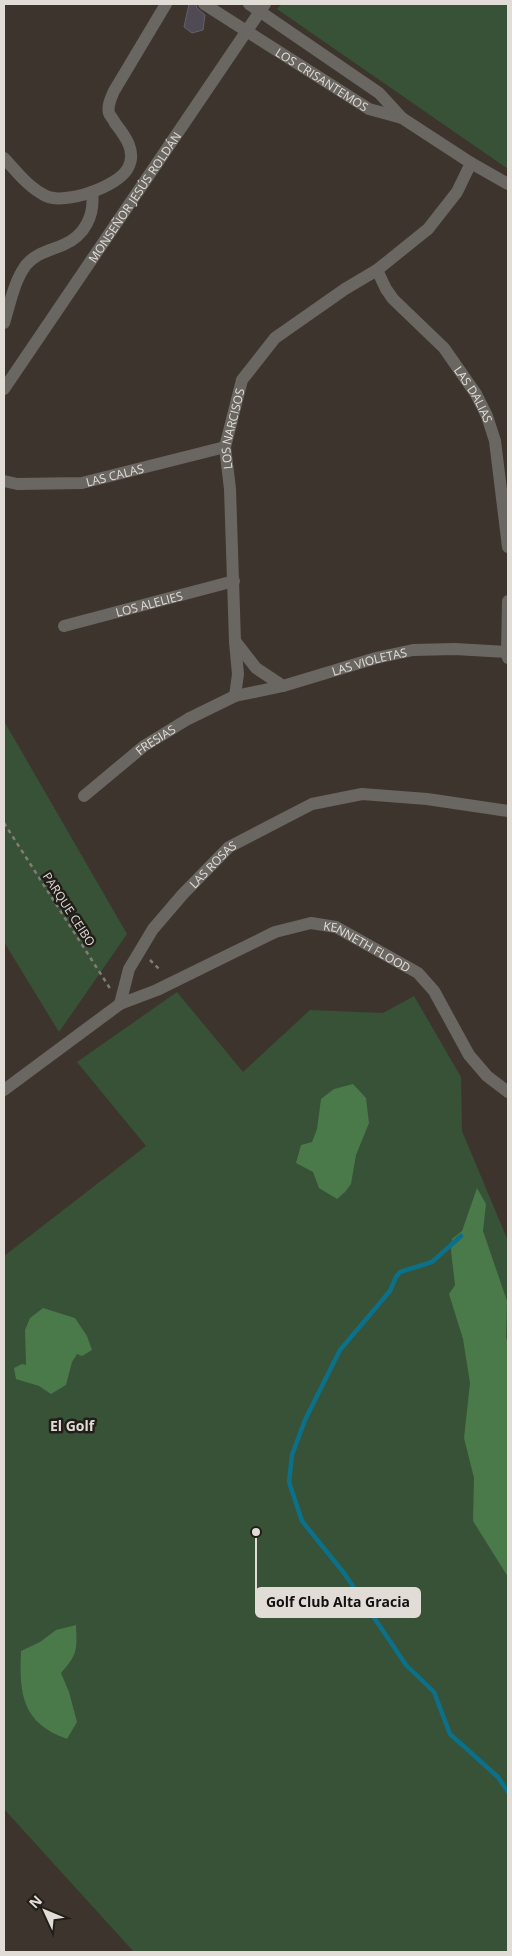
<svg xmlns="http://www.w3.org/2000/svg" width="512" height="1956" font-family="'Open Sans',sans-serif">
<rect width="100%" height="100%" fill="#3d352d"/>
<g fill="#375236">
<polygon points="282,4 508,4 508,169 277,9"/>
<polygon points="4,721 127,934 59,1032 4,942"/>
<polygon points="177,992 243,1072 310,1010 383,1013 414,996 461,1077 462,1131 508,1241 508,1952 134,1952 4,1809 4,1256 146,1146 77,1062"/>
</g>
<g fill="#4a794a">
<polygon points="353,1084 366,1098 369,1123 356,1155 351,1184 345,1192 337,1199 319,1188 313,1172 296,1163 301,1145 312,1142 317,1129 321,1099 334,1089"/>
<polygon points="477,1188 486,1204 483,1231 507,1301 506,1337 508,1345 508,1577 473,1521 474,1478 464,1438 470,1383 463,1339 449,1294 455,1285 451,1251 452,1239 462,1231"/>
<polygon points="43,1308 75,1318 87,1336 92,1350 82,1356 77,1354 72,1362 66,1385 51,1394 39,1386 16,1379 14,1368 22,1364 26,1365 25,1330 30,1318"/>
<path d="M76,1625C77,1650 78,1654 61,1673L69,1692L77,1722L67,1739C22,1723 19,1694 21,1651L40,1642L56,1630Z"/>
</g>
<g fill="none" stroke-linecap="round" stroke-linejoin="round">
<polyline stroke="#0b7088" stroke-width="4.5" points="461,1236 432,1262 400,1272 396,1277 390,1291 340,1350 305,1420 292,1455 289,1482 302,1521 344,1573 406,1665 434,1692 450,1734 498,1777 508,1792"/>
</g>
<polygon fill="#4f4a54" stroke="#655f69" points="189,4 196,4 197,8 205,15 203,30 192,33 184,27"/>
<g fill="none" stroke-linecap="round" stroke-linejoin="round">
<g stroke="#837b75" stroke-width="2.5" stroke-dasharray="4 4" stroke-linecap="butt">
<polyline points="4,823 111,990"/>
<polyline points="150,960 161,971"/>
</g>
<g stroke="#6a6662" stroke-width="12">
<path id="s1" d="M204,4L369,109L402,118"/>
<polyline points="249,4 379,93 402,118 471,163 508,184"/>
<path d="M4,158C17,172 29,188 46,196C65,205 118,187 128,168C137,151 125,136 115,123C114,120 110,116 109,113C107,106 111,98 114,91L166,4"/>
<path id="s2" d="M377,270L386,289L393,299L444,348L476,394L487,416L495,441L508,547"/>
<path d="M4,323C10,304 14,281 26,265C36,253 49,251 63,245C85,236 95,215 92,192"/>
<path id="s3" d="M4,481L17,484L82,483L225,447"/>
<polyline points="508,601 507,652 508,658"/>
<path id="s4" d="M64,626L234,581"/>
<path id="s5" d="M283,686L256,668L235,641L230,489L225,447L242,380L275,338L345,289L377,270L428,229L457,192L471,163"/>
<polyline points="235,696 238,674 235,642"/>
<path id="s6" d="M84,796L144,746L188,719L235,696L283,686L376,658L413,650L455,649L507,652"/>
<path id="s7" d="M120,1004L129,969L153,929L183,894L229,847L312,804L362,794L427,799L508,811"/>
<path id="s8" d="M4,1090L120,1004L157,990L275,932L311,923L336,927L418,973L434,991L469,1055L487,1076L508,1092"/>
</g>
<path stroke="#6a6662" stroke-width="12" id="s9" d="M4,389L265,4"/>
</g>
<g text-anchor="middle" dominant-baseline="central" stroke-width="5" stroke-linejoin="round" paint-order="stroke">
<g font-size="12" fill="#e2dcd7" stroke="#211d19">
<text stroke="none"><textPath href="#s1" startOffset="140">LOS CRISANTEMOS</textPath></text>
<text stroke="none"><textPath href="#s9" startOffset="232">MONSEÑOR JESÚS ROLDÁN</textPath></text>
<text stroke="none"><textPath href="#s2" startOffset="159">LAS DALIAS</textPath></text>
<text stroke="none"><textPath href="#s5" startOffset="280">LOS NARCISOS</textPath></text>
<text stroke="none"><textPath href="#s3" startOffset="112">LAS CALAS</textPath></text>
<text stroke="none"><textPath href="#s4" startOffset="88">LOS ALELIES</textPath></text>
<text stroke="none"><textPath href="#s6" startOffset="321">LAS VIOLETAS</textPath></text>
<text stroke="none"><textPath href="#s6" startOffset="91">FRESIAS</textPath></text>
<text stroke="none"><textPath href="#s7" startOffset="171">LAS ROSAS</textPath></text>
<text transform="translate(69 909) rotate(57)">PARQUE CEIBO</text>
<text stroke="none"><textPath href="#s8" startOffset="414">KENNETH FLOOD</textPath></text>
</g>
<g font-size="14" font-weight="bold" fill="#e2dcd7" stroke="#211d19">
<text x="72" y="1425">El Golf</text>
</g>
</g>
<path fill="none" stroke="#e2dcd7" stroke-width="2" d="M256 1532L256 1602"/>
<circle fill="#e2dcd7" stroke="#211d19" stroke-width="2" cx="256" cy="1532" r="5"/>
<rect fill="#e2dcd7" stroke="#e2dcd7" stroke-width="2" x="256" y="1588" width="164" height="29" rx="5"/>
<g font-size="14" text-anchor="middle" font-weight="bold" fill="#111">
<text x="338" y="1607">Golf Club Alta Gracia</text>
</g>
<rect width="512" height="1956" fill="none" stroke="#e2dcd7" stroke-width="10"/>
<g transform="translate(45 1911) rotate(314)" stroke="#211d19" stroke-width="4" paint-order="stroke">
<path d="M0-4L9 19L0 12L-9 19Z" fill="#e2dcd7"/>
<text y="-8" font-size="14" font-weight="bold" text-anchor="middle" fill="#e2dcd7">N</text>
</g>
</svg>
